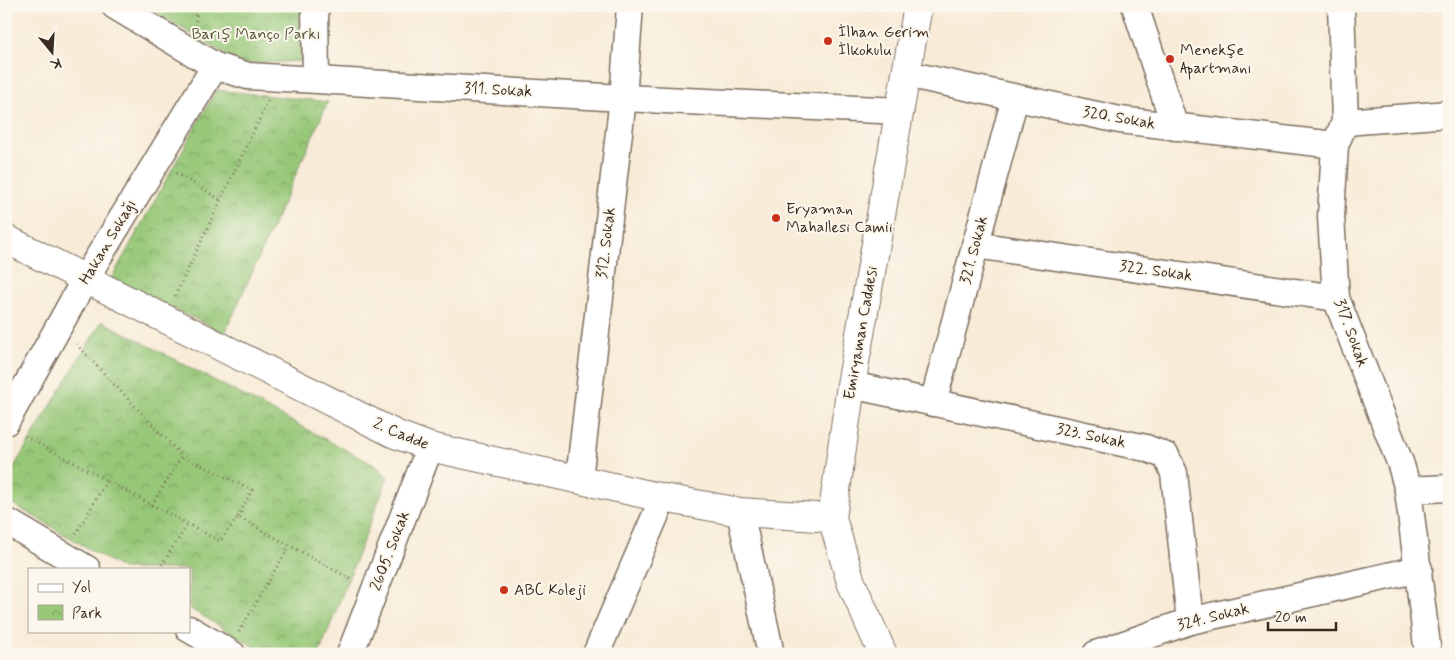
<svg xmlns="http://www.w3.org/2000/svg" width="1455" height="660" font-family="Mynerve,sans-serif">
<defs>
<pattern id="park-crowns" width="20" height="18" patternUnits="userSpaceOnUse" patternTransform="scale(1.25)"><rect width="20" height="18" fill="#97c878"/><path d="M2 6a3 3 0 1 1 6 0M12 15a3 3 0 1 1 6 0" fill="none" stroke="#7ca362"/></pattern>
</defs>
<rect width="100%" height="100%" fill="#fbf7ec"/>
<filter id="ink" filterUnits="userSpaceOnUse"><feTurbulence type="fractalNoise" baseFrequency=".02" numOctaves="2"/><feDisplacementMap in="SourceGraphic" scale="10" xChannelSelector="R" yChannelSelector="G"/><feConvolveMatrix kernelMatrix="1 2 1 2 8 2 1 2 1" color-interpolation-filters="sRGB"/></filter>
<filter id="wash" filterUnits="userSpaceOnUse"><feTurbulence type="fractalNoise" baseFrequency=".0096" numOctaves="4" result="noise"/><feDisplacementMap in="SourceGraphic" scale="20" xChannelSelector="R" yChannelSelector="G"/><feGaussianBlur stdDeviation="1.12" result="paint"/><feColorMatrix in="noise" values="0 0 0 0 0 0 0 0 0 0 0 0 0 0 0 0 0 1.4 0 .05"/><feComposite in="paint" operator="in"/></filter>
<g filter="url(#wash)">
<rect width="100%" height="100%" fill="#f8ebd7"/>
<g fill="url(#park-crowns)" stroke="#69794b">
<polygon points="145,6 301,6 302,61 241,64"/>
<polygon points="216,90 328,102 225,333 111,279"/>
<polygon points="102,321 378,467 388,477 319,654 267,654 189,608 189,569 123,569 6,500 6,480"/>
</g>
</g>
<g filter="url(#ink)">
<g fill="none" stroke-linecap="round" stroke-linejoin="round">
<defs>
<g id="street">
<polyline points="115,6 215,66 248,76 623,98 900,111"/>
<polyline points="315,6 316,79"/>
<polyline points="1135,6 1175,127"/>
<polyline points="1341,6 1345,122 1335,145 1331,217 1336,298 1401,465 1408,490 1428,654"/>
<polyline points="906,74 1120,120 1335,145"/>
<polyline points="1345,122 1449,114"/>
<polyline points="975,245 1336,298"/>
<polyline points="851,385 1146,448 1166,456 1174,473 1190,621"/>
<polyline points="933,403 1015,98"/>
<polyline points="6,422 85,279 215,66"/>
<polyline points="579,479 623,98 630,6"/>
<polyline points="1408,490 1449,488"/>
<polyline points="740,512 771,654"/>
<polyline points="6,521 87,569"/>
<polyline points="189,629 232,654"/>
<polyline points="350,654 430,447"/>
<polyline points="596,654 663,498"/>
<polyline points="1096,654 1190,621 1419,569"/>
</g>
<g id="secondary">
<polyline points="6,239 395,434 430,447 663,498 740,512 832,518"/>
<polyline points="883,654 851,582 832,518 851,385 918,6"/>
</g>
</defs>
<use href="#street" stroke="#7d6e5f" stroke-width="29"/>
<use href="#secondary" stroke="#7d6e5f" stroke-width="30"/>
<g stroke="#7d6e5f" stroke-width="3" stroke-dasharray="1 4" stroke-linecap="butt">
<polyline points="195,26 197,6"/>
<polyline points="176,173 221,200"/>
<polyline points="175,296 268,101"/>
<polyline points="76,344 182,456"/>
<polyline points="25,436 152,505"/>
<polyline points="238,517 252,490 182,456 152,505 220,541 238,517 354,581"/>
<polyline points="76,534 107,480"/>
<polyline points="159,569 188,524"/>
<polyline points="239,632 289,546"/>
</g>
<use href="#street" stroke="#fff" stroke-width="26"/>
<use href="#secondary" stroke="#fff" stroke-width="28"/>
</g>
</g>
<g fill="#c8321e" stroke="#fbf7ec" stroke-width="2">
<circle cx="828" cy="41" r="5"/>
<circle cx="1170" cy="59" r="5"/>
<circle cx="776" cy="218" r="5"/>
<circle cx="504" cy="590" r="5"/>
</g>
<g text-anchor="middle" dominant-baseline="central" stroke-width="4" stroke-linejoin="round" paint-order="stroke">
<g font-size="16" fill="#3b2a1e" stroke="#fbf7ec" text-anchor="start">
<text x="838" y="32">İlhan Gerim<tspan x="838" dy="18">İlkokulu</tspan></text>
<text x="1180" y="50">Menekşe<tspan x="1180" dy="18">Apartmanı</tspan></text>
<text x="786" y="209">Eryaman<tspan x="786" dy="18">Mahallesi Camii</tspan></text>
<text x="514" y="590">ABC Koleji</text>
</g>
<g font-size="16" fill="#575939" stroke="#fbf7ec">
<text x="256" y="34">Barış Manço Parkı</text>
</g>
<g font-size="16" fill="#3b2a1e" stroke="#fbf7ec">
<text transform="translate(498 90) rotate(3)">311. Sokak</text>
<text transform="translate(1119 118) rotate(10)">320. Sokak</text>
<text transform="translate(108 242) rotate(-59)">Hakan Sokağı</text>
<text transform="translate(606 243) rotate(-83)">312. Sokak</text>
<text transform="translate(974 250) rotate(-75)">321. Sokak</text>
<text transform="translate(1156 271) rotate(8)">322. Sokak</text>
<text transform="translate(861 333) rotate(-80)">Emiryaman Caddesi</text>
<text transform="translate(1351 333) rotate(70)">317. Sokak</text>
<text transform="translate(401 434) rotate(23)">2. Cadde</text>
<text transform="translate(1091 436) rotate(12)">323. Sokak</text>
<text transform="translate(390 551) rotate(-69)">2605. Sokak</text>
<text transform="translate(1213 617) rotate(-14)">324. Sokak</text>
</g>
</g>
<rect width="1455" height="660" fill="none" stroke="#fbf7ec" stroke-width="25"/>
<rect x="28" y="568" width="162" height="65" fill="#fbf7ec" stroke="#aea59a"/>
<rect x="38" y="584" width="25" height="8" fill="#ffffff" stroke="#aea59a"/>
<text x="72" y="592" font-size="15" fill="#3b2a1e">Yol</text>
<rect x="38" y="605" width="25" height="15" fill="url(#park-crowns)" stroke="#aea59a"/>
<text x="72" y="618" font-size="15" fill="#3b2a1e">Park</text>
<g transform="translate(52 52) rotate(162)" stroke="#fbf7ec" stroke-width="4" paint-order="stroke">
<path d="M0-4L9 19L0 12L-9 19Z" fill="#3b2a1e"/>
<text y="-8" font-size="14" font-weight="bold" text-anchor="middle" fill="#3b2a1e">K</text>
</g>
<path d="M1268 622v8h68v-8" fill="none" stroke="#3b2a1e" stroke-width="2.5"/>
<text x="1275" y="622" font-size="15" fill="#3b2a1e" stroke="#fbf7ec" stroke-width="4" paint-order="stroke">20 m</text>
</svg>
